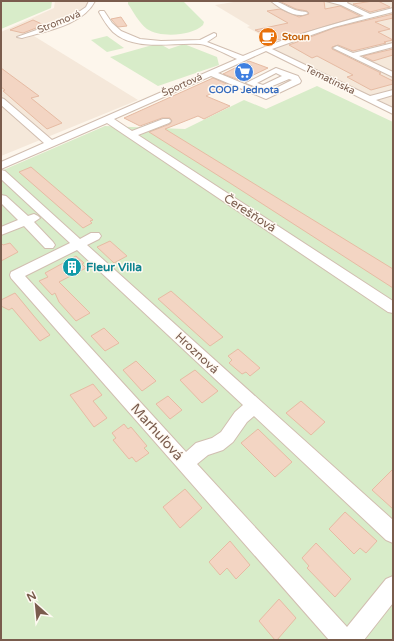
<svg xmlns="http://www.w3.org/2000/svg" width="394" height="641" font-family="'Varela Round',sans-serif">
<rect width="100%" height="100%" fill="#fdf6ec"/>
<g fill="#f5e8da">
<polygon points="55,1 89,1 88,6 58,23 39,28 29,33 138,100 1,156 1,32 54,8"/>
<polygon points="240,1 393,1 393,9 307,30 273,42 247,27 250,26 215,5"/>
<polygon points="393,11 393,107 269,49 278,44 367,16"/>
</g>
<g fill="#d8ecc9">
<polygon points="1,1 52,1 51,8 1,29"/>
<path d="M128,1H183L204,22L203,25C192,36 160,38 147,29C139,23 133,11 128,4Z"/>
<polygon points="107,36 124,48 107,52 91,40"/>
<polygon points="156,44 160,44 169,49 184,44 217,57 219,65 158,86 110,57"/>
<polygon points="317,86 393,122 393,640 1,640 1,171 105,126 185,129 244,100 266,109"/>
</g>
<g fill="#f3d5c3" stroke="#e6bba3">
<polygon points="279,1 324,1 325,9 340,6 360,16 280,40 274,39 255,30 288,23 267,11 280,9 299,17 309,14 307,11 296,9"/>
<polygon points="373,1 378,1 390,7 370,12 353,4"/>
<polygon points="393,14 393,18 375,22 390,29 378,32 393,40 384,42 386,43 353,51 338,45 332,47 332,49 381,73 379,74 393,81 393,84 371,90 347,77 353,75 317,56 312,58 289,45 334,28"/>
<polygon points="121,17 127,26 118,27 111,19"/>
<polygon points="33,20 44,25 23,33 10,30"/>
<polygon points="393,49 393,55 373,61 363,56"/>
<polygon points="249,61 268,68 243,80 239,80 223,74"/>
<polygon points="1,68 39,96 31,98 62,123 47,129 3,91 5,90 1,87"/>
<polygon points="213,78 229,85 206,96 230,106 204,119 198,116 165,129 393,269 393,288 230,183 149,132 170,124 172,121 170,118 162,118 140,126 124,118"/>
<polygon points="31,167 93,220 90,221 92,223 83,228 19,172"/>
<polygon points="110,241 127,256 114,263 97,247"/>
<polygon points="1,243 3,245 10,243 18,252 1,261"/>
<polygon points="76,256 84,263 82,264 86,268 59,282 90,313 76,321 59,302 55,293 52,295 39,281 48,277 45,273"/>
<polygon points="171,291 187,305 223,337 210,346 158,299"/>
<polygon points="15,293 33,315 50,335 40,341 12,308 9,310 1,306 1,300"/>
<polygon points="104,328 119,343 105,351 91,336"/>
<polygon points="238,349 260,368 250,376 246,372 242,374 229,363 232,360 228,356"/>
<polygon points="136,361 156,381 142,391 123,370"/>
<polygon points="195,370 218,391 202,403 180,380"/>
<polygon points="93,384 102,395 93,401 107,418 94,427 70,395"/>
<polygon points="168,396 182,410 170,419 156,404"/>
<polygon points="301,401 325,422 311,435 286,413"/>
<polygon points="124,424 128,429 131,427 147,446 144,448 149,453 136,462 132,457 129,459 113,440 116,438 112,433"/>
<polygon points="258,429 292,462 275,477 241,443"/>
<polygon points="393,469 393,509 372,490"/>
<polygon points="185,489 202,508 180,528 163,507"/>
<polygon points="345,512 377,541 366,553 360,548 354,554 329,529"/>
<polygon points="230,541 250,565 236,579 227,568 220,575 209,562"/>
<polygon points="316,543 351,579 335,597 307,568 309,566 302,558"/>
<polygon points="279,599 296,618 277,640 275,640 259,621"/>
</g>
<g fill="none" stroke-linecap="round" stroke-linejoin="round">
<defs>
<g id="minor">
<path d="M89,1H95C83,25 46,31 22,38L17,37L70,18L86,7Z"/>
<path d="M271,1C282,1 288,9 299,11C303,12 305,11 308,13C298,20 279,8 271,1Z"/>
<path d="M326,1H348L347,3L370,14L393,8V12L334,27L272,49L370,96L393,90V95L376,100L393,108V114L266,51L218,73L266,93L292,80L289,79L263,90L246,83L276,68L298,76L301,81L300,83L266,99L211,76L114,119L132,131L163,119H169L171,121L169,123L138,135L393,301V313L388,312L107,123L1,169V162L44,143L1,105V98L4,99L52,140L237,59C227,55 210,45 200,44C173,42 135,52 113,32C107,26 103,19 99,12L100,11H104L112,23L121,31L140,39L161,41L200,40L214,33L216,34V36L207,42L243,56C282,39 322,27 364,16L341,5ZM276,73L282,76L263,85L257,83Z"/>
<polygon points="393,43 393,47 359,56 393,72 393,77 333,48 337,46 353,53"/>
<path d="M1,170L5,171L80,239L91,233H99L101,236L99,239L87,245L393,520V543L386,540L254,416L247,422L233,442L223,450L208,455L197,464L347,627L386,579L393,576V603L364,640H329L11,278L10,275L11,272L70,243L1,179ZM77,250L243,405L235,412L221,432L212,438L196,443L186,452L25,276Z"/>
<polygon points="1,195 6,196 28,216 34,214 38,216 40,218 34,222 53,242 55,245 53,248 45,248 24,226 1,235 1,227 18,220 1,203"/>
</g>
</defs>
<use href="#minor" stroke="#d1beb0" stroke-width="2"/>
<use href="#minor" fill="#fff" fill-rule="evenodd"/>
</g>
<defs>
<symbol id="cafe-disc" viewBox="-11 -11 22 22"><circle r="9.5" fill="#e8710a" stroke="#fffaf3"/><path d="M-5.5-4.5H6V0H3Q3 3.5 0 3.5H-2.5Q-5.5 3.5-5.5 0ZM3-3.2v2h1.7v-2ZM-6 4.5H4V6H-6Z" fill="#fff"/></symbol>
<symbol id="supermarket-disc" viewBox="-11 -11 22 22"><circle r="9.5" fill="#3f7fe0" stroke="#fffaf3"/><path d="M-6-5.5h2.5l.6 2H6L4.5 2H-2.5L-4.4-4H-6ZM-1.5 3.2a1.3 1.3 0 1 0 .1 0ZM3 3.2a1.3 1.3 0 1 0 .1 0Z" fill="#fff"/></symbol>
<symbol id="building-disc" viewBox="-11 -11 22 22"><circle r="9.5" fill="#0f9aa8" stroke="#fffaf3"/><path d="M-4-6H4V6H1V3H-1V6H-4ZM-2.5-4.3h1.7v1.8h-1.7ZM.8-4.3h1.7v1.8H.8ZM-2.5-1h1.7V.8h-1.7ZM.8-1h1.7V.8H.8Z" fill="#fff"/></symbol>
</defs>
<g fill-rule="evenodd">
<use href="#cafe-disc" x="257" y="26" width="22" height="22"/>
<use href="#supermarket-disc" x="233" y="61" width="22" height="22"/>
<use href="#building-disc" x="61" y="256" width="22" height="22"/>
</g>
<g text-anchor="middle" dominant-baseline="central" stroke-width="3" stroke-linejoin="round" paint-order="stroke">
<g font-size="10" fill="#7a5c4d" stroke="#fffaf3">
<text transform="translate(59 22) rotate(-22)">Stromová</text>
<text transform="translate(330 80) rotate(26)">Tematínska</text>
<text transform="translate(182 85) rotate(-24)">Športová</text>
</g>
<g font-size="10" font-weight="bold" fill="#c56008" stroke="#fffaf3" text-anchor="start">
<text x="282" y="37">Stoun</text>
</g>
<g font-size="10" font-weight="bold" fill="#366cbe" stroke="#fffaf3">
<text x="244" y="90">COOP Jednota</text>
</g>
<g font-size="12" fill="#7a5c4d" stroke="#fffaf3">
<text transform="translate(250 213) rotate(33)">Čerešňová</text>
<text transform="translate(197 353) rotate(43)">Hroznová</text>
</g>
<g font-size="12" font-weight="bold" fill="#0d838f" stroke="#fffaf3" text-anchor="start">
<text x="86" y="267">Fleur Villa</text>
</g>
<g font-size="14" fill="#7a5c4d" stroke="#fffaf3">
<text transform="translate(157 432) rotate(48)">Marhuľová</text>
</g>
</g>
<rect width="394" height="641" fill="none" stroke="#7a5c4d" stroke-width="4"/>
<g transform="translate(36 605) rotate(333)" stroke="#fffaf3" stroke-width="3" paint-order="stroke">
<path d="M0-3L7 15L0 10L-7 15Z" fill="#7a5c4d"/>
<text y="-6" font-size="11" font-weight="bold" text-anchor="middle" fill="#7a5c4d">N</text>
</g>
</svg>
